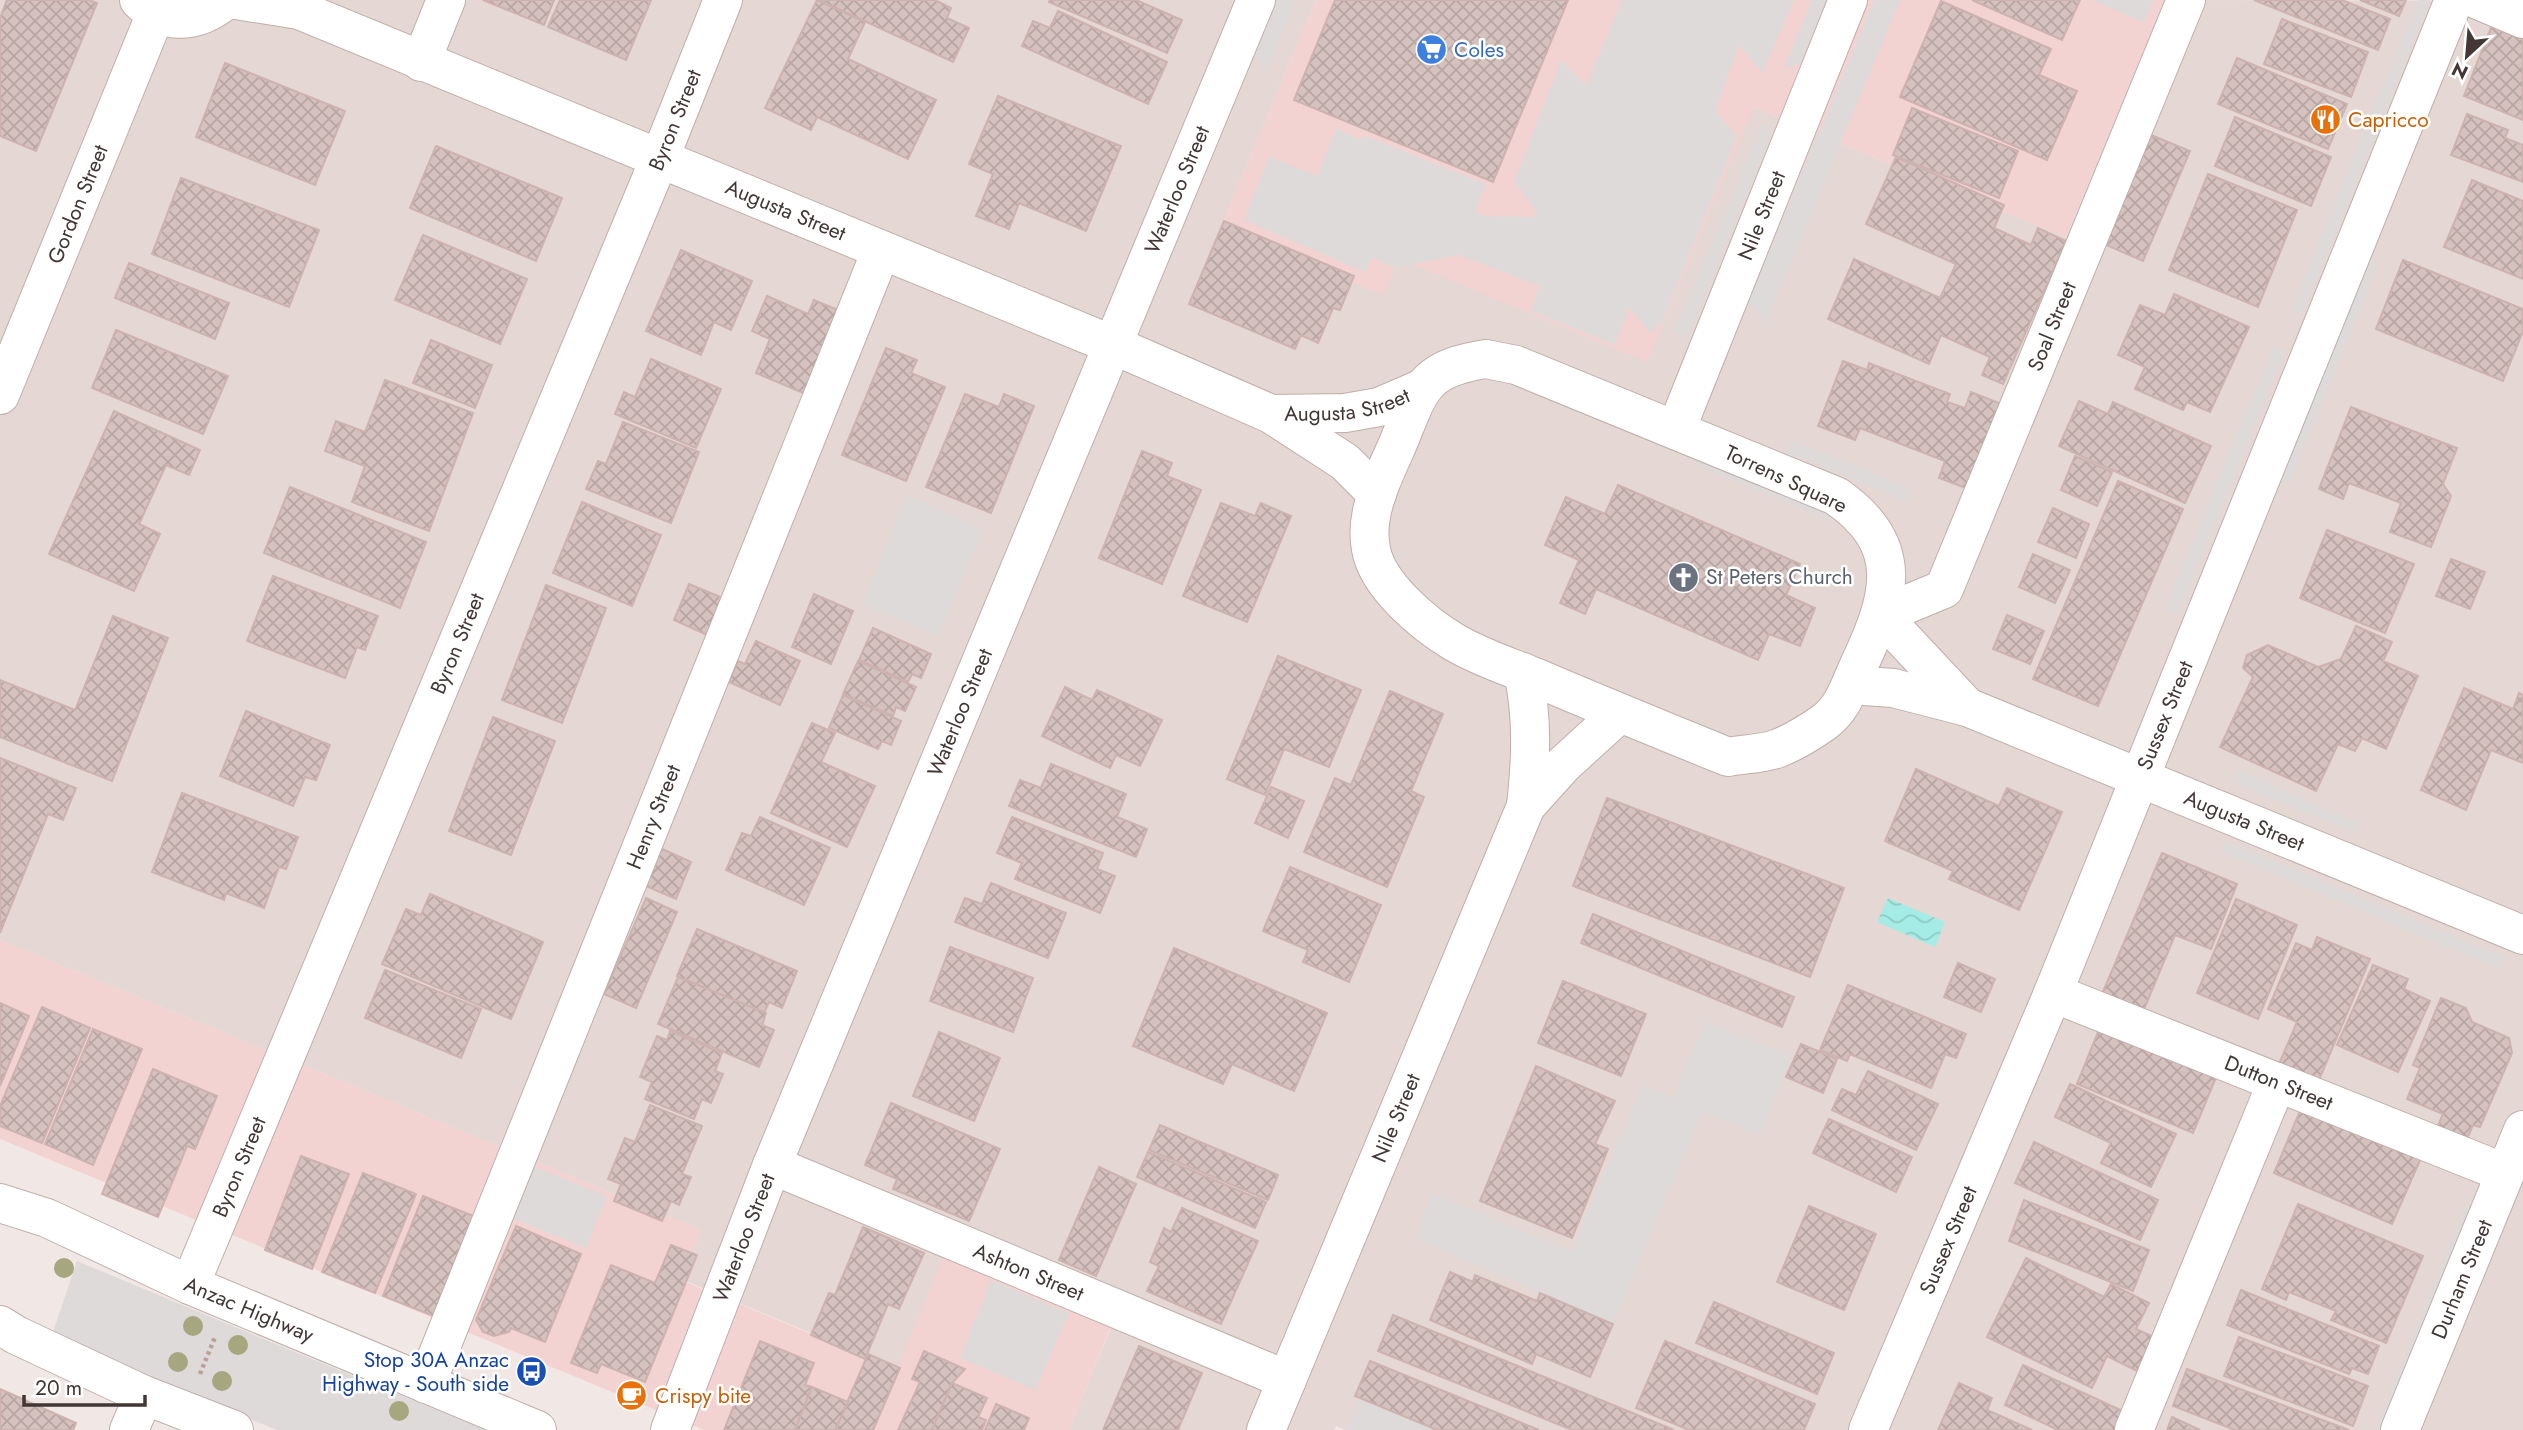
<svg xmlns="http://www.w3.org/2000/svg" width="2523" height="1430" font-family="Jost,sans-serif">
<defs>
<pattern id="water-waves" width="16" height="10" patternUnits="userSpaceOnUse" patternTransform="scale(1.75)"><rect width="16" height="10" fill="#a4ece5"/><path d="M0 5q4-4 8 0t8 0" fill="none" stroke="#8ecbc5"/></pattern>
<pattern id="building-cross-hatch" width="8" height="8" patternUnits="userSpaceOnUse" patternTransform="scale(1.75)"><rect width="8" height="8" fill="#d5c1be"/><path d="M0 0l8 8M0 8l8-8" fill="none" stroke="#b8a6a4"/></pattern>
</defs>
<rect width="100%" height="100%" fill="#f1e7e5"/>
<polygon fill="#e5d7d3" points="0,0 1316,0 1221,227 1382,294 1397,258 1753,107 2066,237 2165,0 2523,1 2523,1430 1345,1430 1336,1426 1334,1430 1069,1430 1113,1322 898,1369 681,1279 701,1230 0,940"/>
<g fill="#f3d3d1">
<polygon points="1316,0 2165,0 2066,237 1753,107 1647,362 1398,258 1383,295 1221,227"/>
<polygon points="0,940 701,1230 681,1280 897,1369 946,1252 1113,1321 1069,1430 704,1430 0,1139"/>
</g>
<g fill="#dfdada">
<polygon points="1269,0 1295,0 1265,74 1249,46"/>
<polygon points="1622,0 1794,0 1762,73 1739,45 1715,110 1737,136 1662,322 1650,333 1629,307 1615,345 1531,311 1539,286 1459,255 1394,268 1372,257 1365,272 1244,220 1269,156 1317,176 1336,128 1359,139 1366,136 1486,184 1475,211 1483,216 1535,217 1534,207 1514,182 1561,60 1586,85"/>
<polygon points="1812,0 1827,0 1800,64 1784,68"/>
<polygon points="1874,0 1900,0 1765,325 1749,302"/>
<polygon points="2092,0 2153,0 2144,23"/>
<polygon points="2418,0 2430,0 2302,314 2290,310"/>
<polygon points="1763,120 1771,134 1687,338 1674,332"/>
<polygon points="2367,259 2379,264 2289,483 2277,478"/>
<polygon points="2273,346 2285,351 2177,616 2164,610"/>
<polygon points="1792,440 1911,489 1906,501 1786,452"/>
<polygon points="1700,453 1835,510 1830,521 1695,465"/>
<polygon points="907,495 984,529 938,636 862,604"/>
<polygon points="2237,769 2358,823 2354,833 2232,782"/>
<polygon points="2226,841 2504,957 2499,969 2221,852"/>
<polygon points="1705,1021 1791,1056 1760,1134 1702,1112 1613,1324 1415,1238 1431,1193 1571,1251 1642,1085 1673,1098"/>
<polygon points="527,1164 607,1196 586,1248 507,1216"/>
<polygon points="2465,1205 2480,1211 2390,1430 2375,1430"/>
<polygon points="77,1261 295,1352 486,1430 277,1430 51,1338"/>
<polygon points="991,1280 1069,1313 1035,1390 960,1358"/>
<polygon points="1360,1398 1437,1430 1347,1430"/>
</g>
<polygon fill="url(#water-waves)" points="1888,898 1945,922 1935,947 1877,922"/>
<g fill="url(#building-cross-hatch)" stroke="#cdb2af" stroke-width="2">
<polygon points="7,0 89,0 97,3 36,151 0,136 0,18"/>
<polygon points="483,0 554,0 544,25"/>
<polygon points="560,0 651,0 626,60 548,27"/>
<polygon points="817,0 865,22 848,59 936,100 908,159 817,117 811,130 765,108"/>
<polygon points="819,0 935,0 951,8 947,18 969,28 953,62"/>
<polygon points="1050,0 1136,0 1182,20 1167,53 1049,2"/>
<polygon points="1335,0 1568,0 1493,182 1294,100"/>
<polygon points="1972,0 2080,0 2062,40"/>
<polygon points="2254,0 2342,0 2390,19 2378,50"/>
<polygon points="2360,0 2406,0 2399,16"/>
<polygon points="1941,1 2051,49 2039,75 2077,91 2047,160 1900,97"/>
<polygon points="1058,11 1167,62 1148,104 1022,46 1033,21 1050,28"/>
<polygon points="2282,19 2368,52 2351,97 2264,64"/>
<polygon points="2492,25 2523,37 2523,120 2464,96"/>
<polygon points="2237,58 2347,104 2328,149 2218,104"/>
<polygon points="225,63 345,111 315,185 196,137"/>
<polygon points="998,96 1121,146 1086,231 1019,203 1009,229 976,216 993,174 969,164"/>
<polygon points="1912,108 2018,151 1999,198 1893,155"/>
<polygon points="2467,114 2508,130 2505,138 2523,145 2523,182 2451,155"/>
<polygon points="2235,117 2331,157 2311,206 2215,166"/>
<polygon points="2151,135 2190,151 2143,261 2104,244"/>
<polygon points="436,146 562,198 536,261 410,208"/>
<polygon points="1896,157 2004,205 1994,228 2031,245 2038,228 2066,241 2003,384 1982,375 1990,357 1941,335 1929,364 1828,319 1854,259 1940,298 1956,264 1866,224"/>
<polygon points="2208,174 2297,210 2258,307 2169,270"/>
<polygon points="181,178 319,230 289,307 152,254"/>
<polygon points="2472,180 2523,201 2523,279 2444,247"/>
<polygon points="1224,221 1354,276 1340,310 1333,308 1318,343 1301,335 1295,349 1189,304"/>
<polygon points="423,235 527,279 500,344 395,300"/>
<polygon points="681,250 752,281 731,330 714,322 701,355 646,331"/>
<polygon points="2403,260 2523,309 2523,331 2503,381 2376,329"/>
<polygon points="129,263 229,303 215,339 115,298"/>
<polygon points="2174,294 2249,327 2210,412 2187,402 2183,410 2135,389 2145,367 2118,355 2140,305 2165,315"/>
<polygon points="767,296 808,314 814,300 850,315 815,398 756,373 770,339 752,331"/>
<polygon points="116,330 228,376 203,434 92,388"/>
<polygon points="431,340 492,365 475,408 413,383"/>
<polygon points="886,348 917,360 911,373 945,387 906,481 842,455"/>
<polygon points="651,359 721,389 696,448 615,414 624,392 635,397"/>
<polygon points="1843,361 1867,370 1869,363 1950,394 1947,402 1965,408 1971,392 2004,405 1971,490 1939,478 1945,461 1860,428 1855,440 1818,426"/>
<polygon points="385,380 473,413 429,531 352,502 365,466 325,451 336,421 365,432"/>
<polygon points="965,394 999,407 1004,394 1034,406 991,513 926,487"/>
<polygon points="2079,401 2108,414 2113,402 2211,446 2185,503 2059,446"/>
<polygon points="2351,407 2457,448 2443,484 2451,496 2431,547 2390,532 2401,503 2349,483 2343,499 2319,489"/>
<polygon points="114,411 200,450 189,475 166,465 139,524 160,534 134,591 49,554"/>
<polygon points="623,422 699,452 671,523 586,489 598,461 606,464"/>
<polygon points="1142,451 1172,463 1167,476 1201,490 1162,584 1099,558"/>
<polygon points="2075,456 2112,472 2097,506 2061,490"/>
<polygon points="2118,481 2183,509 2098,706 2033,679"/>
<polygon points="1618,485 1800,564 1786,595 1815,608 1800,646 1769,634 1758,660 1596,589 1585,614 1560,603 1579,560 1545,545 1566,497 1605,514"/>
<polygon points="290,487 426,542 400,608 264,553"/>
<polygon points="582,502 661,535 632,606 553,573"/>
<polygon points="1221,503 1255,516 1261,503 1291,516 1247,622 1183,596"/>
<polygon points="2053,508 2089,524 2076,558 2038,542"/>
<polygon points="2327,530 2414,564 2385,633 2300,598"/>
<polygon points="2033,554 2070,570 2055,603 2019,587"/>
<polygon points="2451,559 2485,572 2470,609 2436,596"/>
<polygon points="273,576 378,616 365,650 357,647 345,678 247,641"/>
<polygon points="689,584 723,598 707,635 674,620"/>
<polygon points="546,585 606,608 562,723 502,700"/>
<polygon points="814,594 853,611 831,664 792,647"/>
<polygon points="2007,615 2044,631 2030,664 1993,649"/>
<polygon points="113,616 168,638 112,781 0,737 0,680 75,710"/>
<polygon points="2356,626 2392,642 2383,661 2418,676 2386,749 2362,738 2355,751 2338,744 2316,791 2220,747 2253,677 2243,668 2247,655 2268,645 2318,667 2341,659"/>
<polygon points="873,628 931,654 921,678 912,674 908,682 859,660"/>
<polygon points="756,641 800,661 780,705 729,682 738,661 745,664"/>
<polygon points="1278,656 1361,690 1329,767 1284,749 1265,795 1227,779"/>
<polygon points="858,661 916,687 905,711 896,707 893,716 843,694"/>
<polygon points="1065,687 1092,700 1097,690 1162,720 1140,766 1116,755 1110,768 1042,736"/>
<polygon points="2464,688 2513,709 2519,693 2523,695 2523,763 2491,750 2466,810 2421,790"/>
<polygon points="1390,691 1443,714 1411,791 1424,797 1387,887 1304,852 1335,778 1351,785"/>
<polygon points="843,695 901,721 891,745 882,741 878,749 829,728"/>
<polygon points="246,711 330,745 316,780 305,777 293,806 220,776"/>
<polygon points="493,717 555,741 511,855 449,831"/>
<polygon points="812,723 835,733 821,762 875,786 847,847 771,813"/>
<polygon points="0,758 76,788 63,820 48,814 0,933"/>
<polygon points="1051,764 1126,794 1117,817 1147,829 1136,857 1009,806 1020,780 1041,788"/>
<polygon points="1916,769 1999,806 2007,788 2062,812 2019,910 1949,879 1953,871 1885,841"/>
<polygon points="1271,787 1304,801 1288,838 1255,823"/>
<polygon points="182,793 298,837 286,869 279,867 264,908 226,893 224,900 152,872"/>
<polygon points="1607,798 1844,888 1810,977 1573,886"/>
<polygon points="760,817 830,848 804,905 726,870 742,833 751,836"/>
<polygon points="1012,817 1103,853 1097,869 1115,876 1100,913 1015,879 1022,863 997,853"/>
<polygon points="658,847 691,862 676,899 641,884"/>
<polygon points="2162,853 2237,884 2211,949 2175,935 2140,1019 2099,1001"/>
<polygon points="1290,867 1381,905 1349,982 1303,962 1308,950 1263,931"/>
<polygon points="991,883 1066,913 1048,958 955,922 965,898 982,904"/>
<polygon points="430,894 543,942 511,1019 382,964 406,909 421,915"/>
<polygon points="646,898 677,912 636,1008 604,994"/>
<polygon points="2236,899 2297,925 2258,1019 2197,993"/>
<polygon points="1593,914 1794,997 1782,1027 1581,943"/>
<polygon points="697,929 797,971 782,1008 769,1002 764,1013 677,976"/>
<polygon points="2317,937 2370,959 2316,1087 2276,1071 2297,1022 2268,1009 2296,943 2312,950"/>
<polygon points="950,947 1033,978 1013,1032 930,1001"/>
<polygon points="1174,948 1327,1013 1294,1091 1232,1064 1223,1084 1133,1046"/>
<polygon points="1958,963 1995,979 1981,1012 1944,997"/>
<polygon points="2373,965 2408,979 2404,989 2430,1001 2398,1072 2337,1045"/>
<polygon points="385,970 481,1009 461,1058 365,1018"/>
<polygon points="678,977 766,1013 762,1025 774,1030 759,1067 658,1024"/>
<polygon points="1563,981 1646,1014 1621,1076 1538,1043"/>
<polygon points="1848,985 1966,1034 1956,1058 1945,1054 1931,1088 1850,1054 1847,1061 1820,1050"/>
<polygon points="2441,998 2466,1008 2472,1022 2509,1038 2512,1053 2480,1127 2473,1125 2464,1146 2435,1133 2443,1114 2407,1099 2420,1068 2413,1065"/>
<polygon points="0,1003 29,1016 0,1086"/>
<polygon points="42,1007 90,1028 42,1143 0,1126 0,1106"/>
<polygon points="2100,1027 2217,1075 2193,1133 2077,1084"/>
<polygon points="93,1029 142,1049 93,1165 45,1144"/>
<polygon points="670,1031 722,1053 715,1071 723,1074 711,1103 702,1099 694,1119 645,1099 652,1082 640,1077 657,1036 667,1040"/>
<polygon points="939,1032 1000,1058 974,1121 913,1096"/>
<polygon points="1801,1044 1837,1059 1823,1093 1786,1077"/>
<polygon points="1536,1066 1615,1101 1595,1144 1608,1149 1572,1238 1480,1201"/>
<polygon points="153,1069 217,1096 195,1149 187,1146 158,1217 102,1194"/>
<polygon points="1868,1071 1938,1104 1916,1150 1832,1110 1842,1089 1856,1095"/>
<polygon points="2070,1084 2176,1134 2151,1187 2101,1163 2111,1143 2055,1117"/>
<polygon points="891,1103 1000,1149 969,1221 893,1189 897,1179 865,1165"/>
<polygon points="650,1105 702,1126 682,1174 691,1177 679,1205 671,1201 662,1221 614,1201 621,1184 608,1179 625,1138 635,1142"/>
<polygon points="2302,1106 2421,1158 2392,1224 2274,1173"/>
<polygon points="1829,1119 1912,1157 1896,1192 1813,1153"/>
<polygon points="1160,1125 1278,1175 1268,1200 1149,1150"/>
<polygon points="2034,1142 2158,1200 2140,1240 2015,1183"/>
<polygon points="1148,1152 1266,1202 1255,1228 1137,1177"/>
<polygon points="301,1156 349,1174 312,1269 265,1250"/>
<polygon points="1099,1167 1136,1184 1096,1276 1059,1260"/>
<polygon points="363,1173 416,1194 375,1293 322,1272"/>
<polygon points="423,1196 476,1217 436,1317 383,1296"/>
<polygon points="2024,1200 2149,1250 2133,1291 2009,1241"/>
<polygon points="2298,1204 2423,1256 2386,1343 2331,1320 2336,1311 2289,1292 2286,1300 2262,1289"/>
<polygon points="1809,1206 1876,1234 1844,1310 1777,1282"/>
<polygon points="1182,1208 1258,1241 1221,1324 1147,1291 1159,1266 1150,1262 1164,1228 1171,1232"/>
<polygon points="516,1226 581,1254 545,1342 511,1328 509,1332 494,1336 483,1332 476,1320"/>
<polygon points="863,1227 924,1253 899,1309 888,1304 865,1359 811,1335 829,1293 835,1295"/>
<polygon points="671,1245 697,1255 645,1382 601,1364 597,1373 571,1363 611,1265 655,1283"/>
<polygon points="2026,1258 2104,1297 2111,1284 2149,1303 2136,1329 2156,1338 2139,1372 2107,1356 2092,1388 1987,1337"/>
<polygon points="1450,1272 1473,1282 1475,1275 1537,1301 1540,1293 1613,1324 1590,1377 1536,1354 1532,1364 1430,1320"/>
<polygon points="2241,1290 2379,1346 2368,1374 2352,1368 2349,1374 2227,1325"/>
<polygon points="1714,1302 1834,1353 1817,1394 1696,1343"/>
<polygon points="1393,1315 1674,1430 1572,1430 1378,1351"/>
<polygon points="2239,1337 2368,1386 2353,1426 2224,1376"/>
<polygon points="760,1341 814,1363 805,1385 812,1387 795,1430 724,1430"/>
<polygon points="1665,1341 1815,1404 1804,1430 1689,1430 1636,1408"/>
<polygon points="1139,1346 1202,1373 1178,1430 1103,1430"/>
<polygon points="924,1351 965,1369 952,1383 932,1430 898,1430 920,1382 912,1379"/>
<polygon points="868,1354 900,1368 873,1430 835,1430"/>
<polygon points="1370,1361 1539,1430 1437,1430 1355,1396"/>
<polygon points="2023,1365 2127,1413 2119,1430 2058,1430 2005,1405"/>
<polygon points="2187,1369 2349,1430 2235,1430 2173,1406"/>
<polygon points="952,1383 987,1398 978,1417 986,1420 982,1430 932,1430"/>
<polygon points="1959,1383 1992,1398 1987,1410 2032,1430 1938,1430"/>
<polygon points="812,1387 848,1402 835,1430 795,1430"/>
<polygon points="0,1389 76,1423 73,1430 0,1430"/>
<polygon points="996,1404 1029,1418 1024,1430 985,1430"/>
<polygon points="2172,1417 2200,1430 2167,1430"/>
</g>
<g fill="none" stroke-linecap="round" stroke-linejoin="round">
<defs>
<g id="minor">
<path d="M139,0C166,27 198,23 226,0"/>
<path id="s1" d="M236,0L299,10L1113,345L1271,414L1345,462L1377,494"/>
<polyline points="2478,0 2523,19"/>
<polyline points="421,62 446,0"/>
<path d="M1486,359L1516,365L1836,496C1907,545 1891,597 1859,665C1849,687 1843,709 1823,723C1810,732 1790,744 1776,749C1761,754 1743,754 1728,757C1664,731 1600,705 1537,678C1510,667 1479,657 1454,642C1424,624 1377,585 1371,549C1364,515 1382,479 1396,448C1420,392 1419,369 1486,359Z"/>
<path id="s2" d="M0,395L156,13"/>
<path id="s3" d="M1271,414L1345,413L1379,407L1421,389"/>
<path id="s4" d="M1676,430L1848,0"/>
<path d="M1523,672C1533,718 1531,760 1526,806L1563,765L1620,713"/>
<path id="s5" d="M1851,685L1893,688L1967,707L2523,935"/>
<path id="s6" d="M1967,707L1881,615L1944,589L2186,0"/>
<path id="s7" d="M2053,993L2505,1173"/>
<path id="s8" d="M772,1165L1287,1380"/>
<path id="s9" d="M0,1203L47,1218L190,1285L537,1430"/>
<path id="s10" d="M190,1285L659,160L723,0"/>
<polyline points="0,1325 16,1335 144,1395 234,1430"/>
<path id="s11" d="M426,1384L881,251"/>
<polyline points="129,1430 144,1395"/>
<path id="s12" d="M670,1430L772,1165L1256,0"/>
<path id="s13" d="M1266,1430L1526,806"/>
<path id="s14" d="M1868,1430L2053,993L2454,0"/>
<polyline points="2134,1430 2277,1082"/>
<path id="s15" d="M2400,1430L2523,1130"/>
</g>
</defs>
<use href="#minor" stroke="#bfafab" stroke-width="40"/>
<polyline stroke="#bd9f9a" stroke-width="4.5" stroke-dasharray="3.5 3.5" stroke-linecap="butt" points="200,1374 215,1337"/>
<use href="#minor" stroke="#fff" stroke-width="38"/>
</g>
<g fill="#a6a67f">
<circle cx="64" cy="1268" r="10"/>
<circle cx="193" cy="1326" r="10"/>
<circle cx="238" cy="1345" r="10"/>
<circle cx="178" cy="1362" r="10"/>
<circle cx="222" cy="1381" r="10"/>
<circle cx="399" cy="1411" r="10"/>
</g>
<defs>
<symbol id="supermarket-disc" viewBox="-11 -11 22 22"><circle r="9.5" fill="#3f7fe0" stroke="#fff"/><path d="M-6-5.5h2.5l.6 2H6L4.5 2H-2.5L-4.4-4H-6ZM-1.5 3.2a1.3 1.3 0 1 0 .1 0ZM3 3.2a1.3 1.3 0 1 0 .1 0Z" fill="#fff"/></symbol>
<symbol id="restaurant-disc" viewBox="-11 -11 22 22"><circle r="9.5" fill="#e8710a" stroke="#fff"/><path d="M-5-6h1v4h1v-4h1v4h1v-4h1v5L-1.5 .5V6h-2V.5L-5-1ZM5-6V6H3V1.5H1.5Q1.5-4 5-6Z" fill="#fff"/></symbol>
<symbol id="church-disc" viewBox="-11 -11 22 22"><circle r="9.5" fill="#6b7280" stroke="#fff"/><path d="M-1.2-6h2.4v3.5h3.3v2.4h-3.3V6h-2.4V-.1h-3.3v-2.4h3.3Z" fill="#fff"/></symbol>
<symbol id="bus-disc" viewBox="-11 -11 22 22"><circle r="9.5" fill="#1a4fb4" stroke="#fff"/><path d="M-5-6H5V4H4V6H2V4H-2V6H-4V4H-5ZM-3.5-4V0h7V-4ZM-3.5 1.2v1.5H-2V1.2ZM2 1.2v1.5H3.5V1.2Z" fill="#fff"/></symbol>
<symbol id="cafe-disc" viewBox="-11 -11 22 22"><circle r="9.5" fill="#e8710a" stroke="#fff"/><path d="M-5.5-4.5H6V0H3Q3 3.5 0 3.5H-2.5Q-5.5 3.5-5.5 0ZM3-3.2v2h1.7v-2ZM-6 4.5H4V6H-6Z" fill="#fff"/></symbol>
</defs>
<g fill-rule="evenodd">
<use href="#supermarket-disc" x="1414" y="32" width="35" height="35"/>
<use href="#restaurant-disc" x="2308" y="102" width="35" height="35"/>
<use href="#church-disc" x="1666" y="560" width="35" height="35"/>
<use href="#bus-disc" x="514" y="1354" width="35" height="35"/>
<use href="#cafe-disc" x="614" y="1378" width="35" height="35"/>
</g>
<g text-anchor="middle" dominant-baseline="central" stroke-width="5" stroke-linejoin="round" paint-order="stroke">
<g font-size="21" fill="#366cbe" stroke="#fff" text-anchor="start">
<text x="1454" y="50">Coles</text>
</g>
<g font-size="21" fill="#433735" stroke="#fff">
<text stroke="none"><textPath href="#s10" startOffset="1262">Byron Street</textPath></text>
<text stroke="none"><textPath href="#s12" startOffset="1340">Waterloo Street</textPath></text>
<text stroke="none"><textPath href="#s2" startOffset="206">Gordon Street</textPath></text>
<text stroke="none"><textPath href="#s1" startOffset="590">Augusta Street</textPath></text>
<text stroke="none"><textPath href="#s4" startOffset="231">Nile Street</textPath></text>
<text stroke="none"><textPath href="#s6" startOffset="478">Soal Street</textPath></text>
<text stroke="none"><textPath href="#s3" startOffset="77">Augusta Street</textPath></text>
<text transform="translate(1786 479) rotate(25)">Torrens Square</text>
<text stroke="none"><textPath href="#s10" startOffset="695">Byron Street</textPath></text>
<text stroke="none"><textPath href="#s12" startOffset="774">Waterloo Street</textPath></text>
<text stroke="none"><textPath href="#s14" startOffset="774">Sussex Street</textPath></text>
<text stroke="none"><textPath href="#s11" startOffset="611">Henry Street</textPath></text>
<text stroke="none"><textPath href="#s5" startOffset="418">Augusta Street</textPath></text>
<text stroke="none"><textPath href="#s7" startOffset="243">Dutton Street</textPath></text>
<text stroke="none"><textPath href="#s13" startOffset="338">Nile Street</textPath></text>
<text stroke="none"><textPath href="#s10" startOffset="128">Byron Street</textPath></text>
<text stroke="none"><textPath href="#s12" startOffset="206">Waterloo Street</textPath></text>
<text stroke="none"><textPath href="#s14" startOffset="206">Sussex Street</textPath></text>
<text stroke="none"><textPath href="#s8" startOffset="278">Ashton Street</textPath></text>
<text stroke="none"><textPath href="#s15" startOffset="163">Durham Street</textPath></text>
<text stroke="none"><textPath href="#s9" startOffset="271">Anzac Highway</textPath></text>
</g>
<g font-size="21" fill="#c56008" stroke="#fff" text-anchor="start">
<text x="2348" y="120">Capricco</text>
<text x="655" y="1396">Crispy bite</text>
</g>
<g font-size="21" fill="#5b616d" stroke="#fff" text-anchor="start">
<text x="1706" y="577">St Peters Church</text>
</g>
<g font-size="21" fill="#164399" stroke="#fff" text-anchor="end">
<text x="509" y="1360">Stop 30A Anzac<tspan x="509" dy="24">Highway - South side</tspan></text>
</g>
</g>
<g transform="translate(2467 56) rotate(206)" stroke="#ffffff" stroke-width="5" paint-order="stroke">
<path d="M0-5L12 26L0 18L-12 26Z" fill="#433735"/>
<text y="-10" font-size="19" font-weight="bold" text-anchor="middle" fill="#433735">N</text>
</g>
<path d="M24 1395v10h121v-10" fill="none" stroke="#433735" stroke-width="3.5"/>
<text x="35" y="1395" font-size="21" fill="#433735" stroke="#ffffff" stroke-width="5" paint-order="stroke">20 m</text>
</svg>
